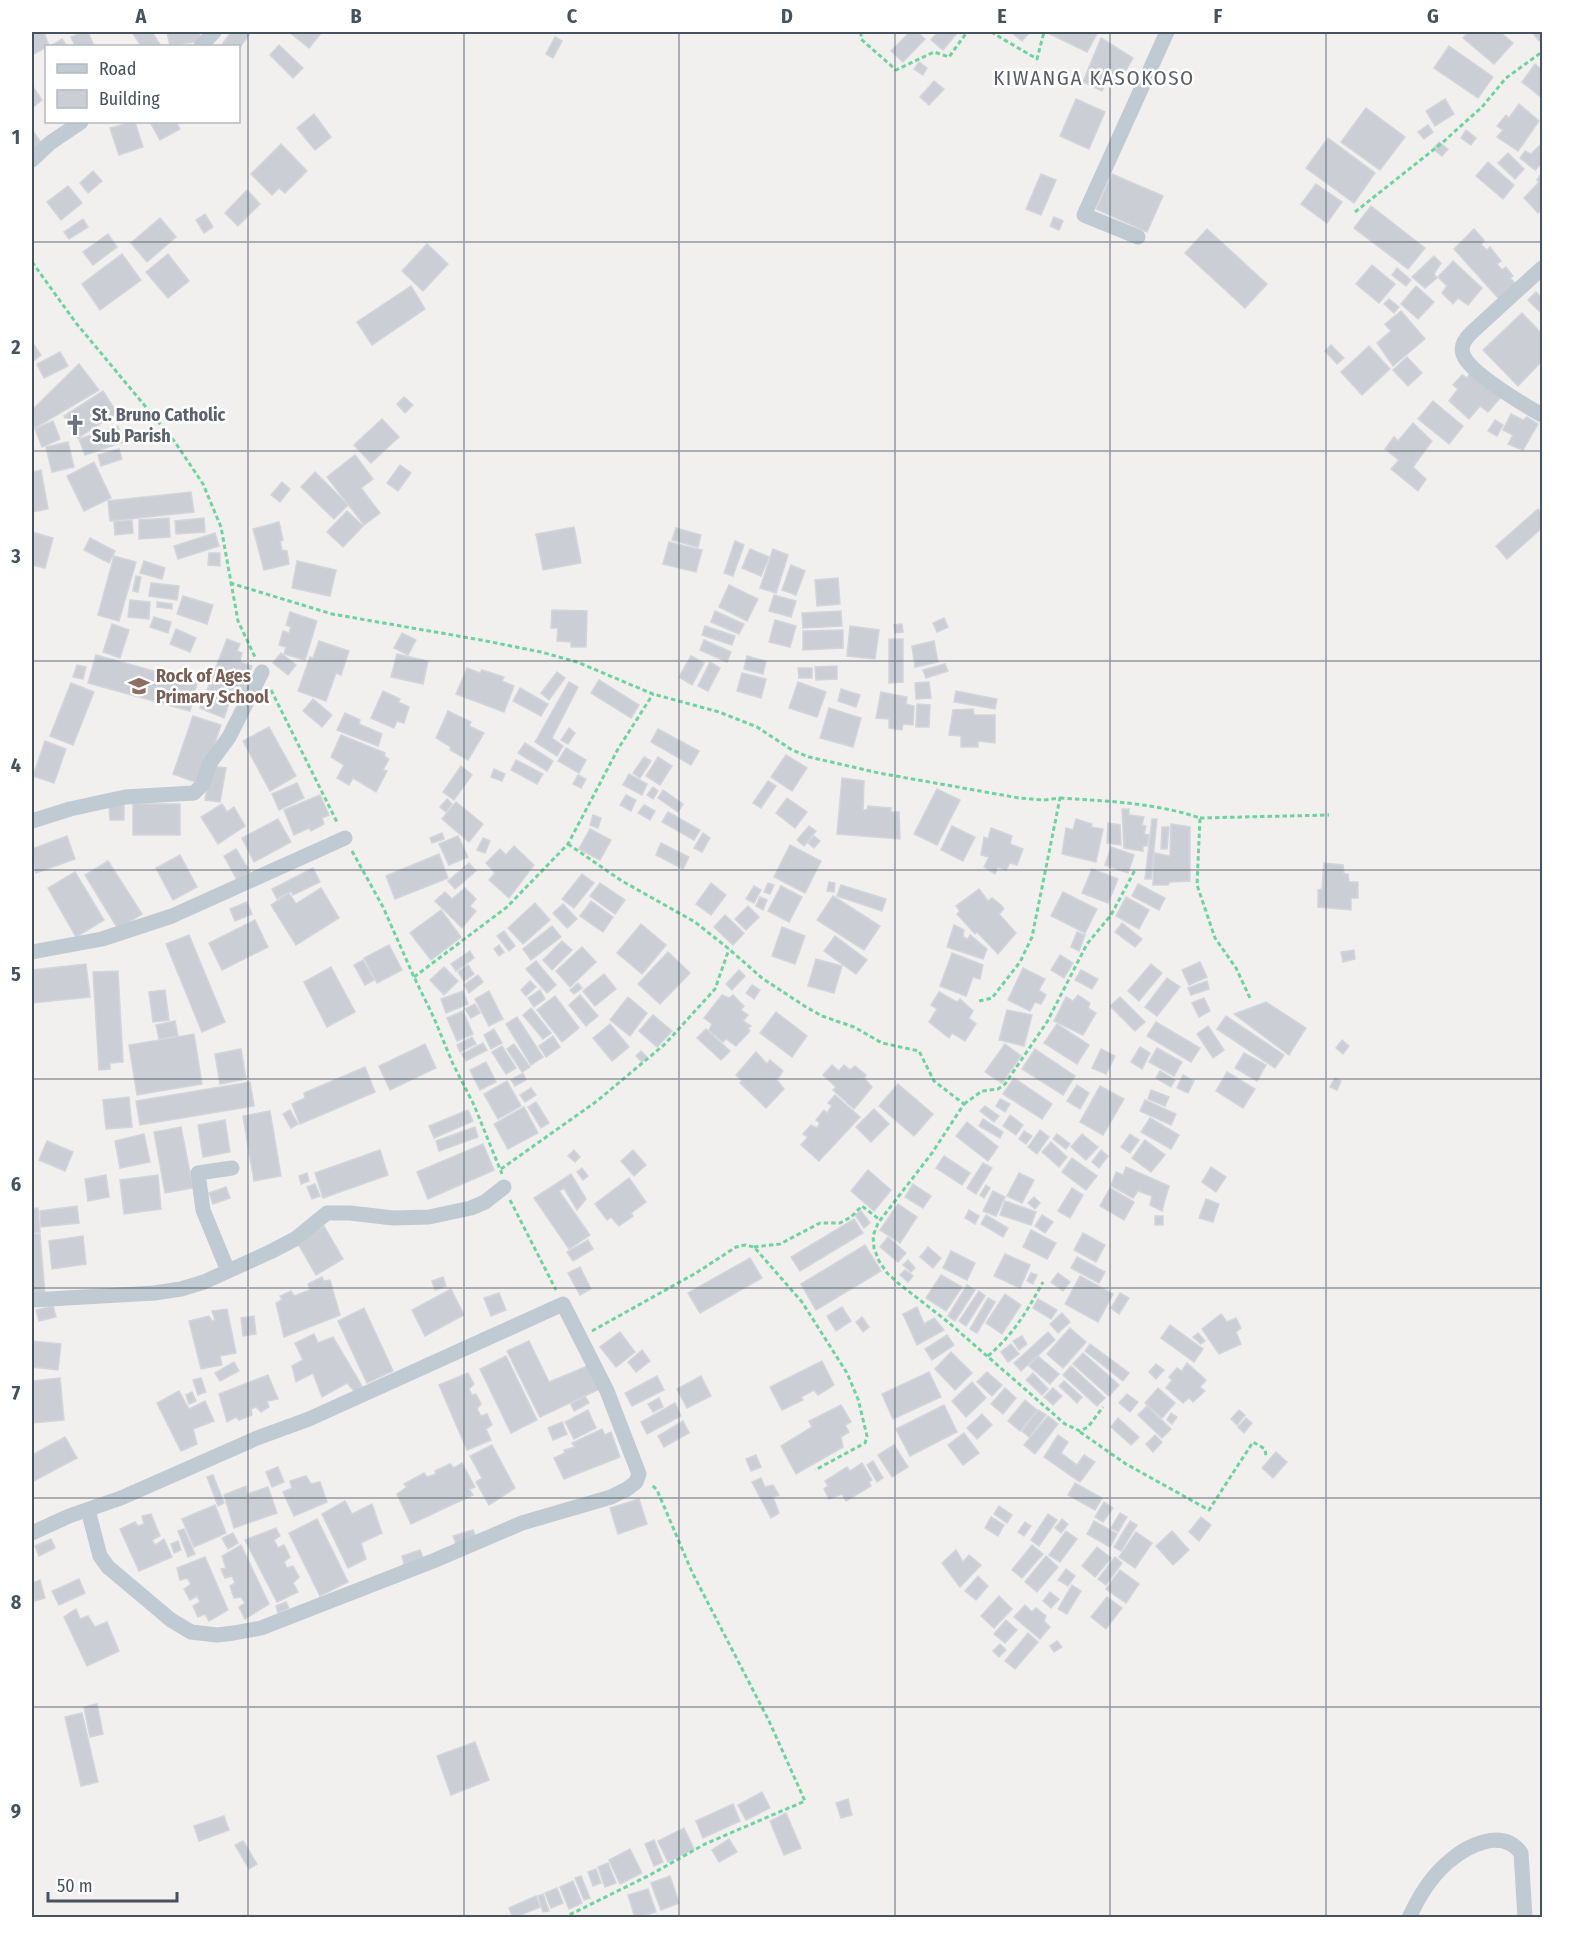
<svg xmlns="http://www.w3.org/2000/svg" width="1574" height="1949" font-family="'Fira Sans Condensed',sans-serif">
<rect width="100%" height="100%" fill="#f2efef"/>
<g fill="#cbced4" stroke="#d3d5db" stroke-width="1.5">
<polygon points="32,32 44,32 49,46 32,55"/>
<polygon points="84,32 88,32 94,46 75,46 71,37"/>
<polygon points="132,32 152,32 161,46 141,46"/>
<polygon points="167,32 199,32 201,41 170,46"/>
<polygon points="231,32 243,32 249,35 238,50 238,46 221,46"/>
<polygon points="289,32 322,32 309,48"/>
<polygon points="910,32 917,32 925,39 903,62 891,51"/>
<polygon points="938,32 958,32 943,50 931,40"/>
<polygon points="1011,32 1030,32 1022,41"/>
<polygon points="1052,32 1098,32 1087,52 1050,34"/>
<polygon points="1469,32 1500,32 1513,43 1494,64 1463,38"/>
<polygon points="1532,32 1542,32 1542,38 1539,41"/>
<polygon points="555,37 562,41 553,58 546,54"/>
<polygon points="1101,38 1133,58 1117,86 1108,81 1102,91 1083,82"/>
<polygon points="62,39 67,46 51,46"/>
<polygon points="279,45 303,68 293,78 270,55"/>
<polygon points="1449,46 1493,77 1478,98 1434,68"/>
<polygon points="919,62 927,68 923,75 914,69"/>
<polygon points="1535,64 1542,70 1542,98 1522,82"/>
<polygon points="934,81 944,89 929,105 920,97"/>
<polygon points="32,85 42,100 32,108"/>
<polygon points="1076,99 1105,112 1089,149 1060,136"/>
<polygon points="1445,99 1454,114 1435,126 1426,111"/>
<polygon points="1519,104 1539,121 1518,151 1497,137 1503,130 1497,126 1506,115 1509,118"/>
<polygon points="1366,108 1405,137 1380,170 1341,142"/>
<polygon points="314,114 331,137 315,150 297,128"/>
<polygon points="132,122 135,122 143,147 119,155 110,128"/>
<polygon points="150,122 176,122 180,129 160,140"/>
<polygon points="1428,125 1433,132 1424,139 1418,132"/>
<polygon points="32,130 43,145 32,154"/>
<polygon points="1466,130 1476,138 1471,145 1461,138"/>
<polygon points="1328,138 1375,173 1354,203 1306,168"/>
<polygon points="1439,142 1448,149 1442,156 1433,149"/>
<polygon points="1542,143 1542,163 1535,170 1520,158 1525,151 1531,154"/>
<polygon points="281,144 307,171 285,193 279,188 272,195 251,174"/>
<polygon points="1508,153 1524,169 1515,179 1498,163"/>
<polygon points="1488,162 1514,185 1503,199 1476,176"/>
<polygon points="93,171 102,181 88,193 80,183"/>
<polygon points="1542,172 1542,209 1538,213 1524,198 1539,182 1537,180"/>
<polygon points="1041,174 1056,180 1041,215 1026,209"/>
<polygon points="1112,174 1163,196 1147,232 1096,209"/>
<polygon points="1316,184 1342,202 1327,223 1301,204"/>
<polygon points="68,186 82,203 61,220 47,202"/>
<polygon points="247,190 260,204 238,226 225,213"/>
<polygon points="1371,206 1425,248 1408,269 1354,228"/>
<polygon points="205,214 213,227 204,233 196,220"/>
<polygon points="1054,217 1063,221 1059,230 1050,226"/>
<polygon points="160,218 176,237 147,262 131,243"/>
<polygon points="83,219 88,227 69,239 64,232"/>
<polygon points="1207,229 1267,284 1245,308 1185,253"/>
<polygon points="1474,229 1484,240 1481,245 1487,250 1490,247 1501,261 1497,264 1502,270 1506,267 1513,276 1510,278 1516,284 1499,299 1454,249"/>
<polygon points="108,234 117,247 93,265 83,252"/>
<polygon points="427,244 448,264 423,291 402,271"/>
<polygon points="122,254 141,280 100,310 82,284"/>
<polygon points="168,254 189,281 168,298 146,272"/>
<polygon points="1434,256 1441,263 1434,274 1437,278 1425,288 1412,277"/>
<polygon points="1453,261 1482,288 1468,305 1458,298 1453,304 1442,293 1447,286 1438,277"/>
<polygon points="1372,265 1395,284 1379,303 1356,284"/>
<polygon points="1397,268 1411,280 1406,286 1392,275"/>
<polygon points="411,286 425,309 372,345 357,322"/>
<polygon points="1416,286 1434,302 1418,319 1401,304"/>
<polygon points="1536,292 1542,298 1542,314 1528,300"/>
<polygon points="1389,299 1399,307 1394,313 1384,304"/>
<polygon points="1401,311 1425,339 1393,366 1377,343 1391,331 1385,324"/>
<polygon points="1522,313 1542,334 1542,361 1518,386 1483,350"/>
<polygon points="32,342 41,355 32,362"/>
<polygon points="1331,345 1344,358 1337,364 1325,351"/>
<polygon points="1369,346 1390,369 1362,395 1341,372"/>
<polygon points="60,352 68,366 44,378 37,364"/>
<polygon points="1407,357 1422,373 1408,386 1393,370"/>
<polygon points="79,364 99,390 35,428 32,422 32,410"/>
<polygon points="1470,373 1501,397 1488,412 1480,406 1469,419 1449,401 1458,389 1453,385 1462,375 1467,378"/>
<polygon points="103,391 117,413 78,438 64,416"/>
<polygon points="404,397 413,405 405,413 397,404"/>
<polygon points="1433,401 1463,426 1449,444 1418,419"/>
<polygon points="1511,414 1523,420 1527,417 1538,424 1523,450 1508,444 1513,435 1503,430"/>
<polygon points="382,419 399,437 371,463 354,445"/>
<polygon points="1495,420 1503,425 1497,436 1488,431"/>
<polygon points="53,421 60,439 42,447 35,429"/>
<polygon points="1413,423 1432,441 1413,467 1426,479 1418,491 1391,469 1399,460 1385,449 1394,437 1398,441"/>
<polygon points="118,426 123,442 85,455 79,439"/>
<polygon points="68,442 74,467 52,472 46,447"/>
<polygon points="119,449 122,459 101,466 98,455"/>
<polygon points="355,455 373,479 361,488 380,513 364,525 327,477"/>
<polygon points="94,462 111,498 84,511 67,476"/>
<polygon points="400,465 411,473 398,491 387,483"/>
<polygon points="41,470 48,509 32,512 32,472"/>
<polygon points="315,472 348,505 334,519 301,487"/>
<polygon points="282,482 290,489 280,502 271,495"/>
<polygon points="191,492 194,512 110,521 108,501"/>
<polygon points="1538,509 1542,514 1542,528 1507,559 1496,546"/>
<polygon points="347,511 363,526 343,547 327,532"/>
<polygon points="169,518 170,537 139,539 139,520"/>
<polygon points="204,518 205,532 176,534 175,521"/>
<polygon points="132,520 133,533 115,535 114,522"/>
<polygon points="279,522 283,540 280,541 282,550 287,551 289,564 264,570 253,529"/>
<polygon points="574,527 581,563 543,570 536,534"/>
<polygon points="676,528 701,535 698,547 672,540"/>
<polygon points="32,532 53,538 45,568 32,565"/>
<polygon points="215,533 219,546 178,559 174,546"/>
<polygon points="90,538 115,551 109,563 84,550"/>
<polygon points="735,541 744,545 733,576 724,573"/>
<polygon points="669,542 702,550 696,572 663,564"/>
<polygon points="750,549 769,557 761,576 742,568"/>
<polygon points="773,549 788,555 776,593 760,588"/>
<polygon points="209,553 220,553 220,566 208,565"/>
<polygon points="114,556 136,562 119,621 98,615"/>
<polygon points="144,561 165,568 162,579 140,573"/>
<polygon points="297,561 336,570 330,596 292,588"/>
<polygon points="791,565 805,571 796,595 782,590"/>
<polygon points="136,576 141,577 138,592 133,591"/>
<polygon points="838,578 840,604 817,606 815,580"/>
<polygon points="151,583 179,586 177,600 149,596"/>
<polygon points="729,585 758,599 747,621 719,607"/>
<polygon points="774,595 796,601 791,617 769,611"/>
<polygon points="183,596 213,605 207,624 177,614"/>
<polygon points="130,600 150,602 149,619 128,617"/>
<polygon points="157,602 172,604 172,609 157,607"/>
<polygon points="552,610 587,611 586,647 571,647 571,642 557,641 558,628 551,628"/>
<polygon points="715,611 744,624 739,634 711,622"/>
<polygon points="841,611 842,626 803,628 802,613"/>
<polygon points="290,612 317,621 305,660 284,654 286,647 279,645 283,631 289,633 291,627 286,625"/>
<polygon points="154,617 171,622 168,633 150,627"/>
<polygon points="944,618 948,627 937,632 933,623"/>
<polygon points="775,620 796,626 790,647 769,642"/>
<polygon points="112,624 129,630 120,658 103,652"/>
<polygon points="902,624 903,632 895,633 894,625"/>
<polygon points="705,626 735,636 732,645 702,635"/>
<polygon points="850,626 879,630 875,659 847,656"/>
<polygon points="176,629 196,638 190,652 170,644"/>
<polygon points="843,630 843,648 803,650 803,631"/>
<polygon points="402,633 416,640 408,655 394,648"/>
<polygon points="227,639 240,644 237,651 242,653 240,662 252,666 244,691 234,688 224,718 200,708"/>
<polygon points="889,639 903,639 903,682 889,683"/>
<polygon points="704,640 731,652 727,662 700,650"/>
<polygon points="319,641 349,651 341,675 336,673 326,701 298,691 310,657 313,658"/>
<polygon points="934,641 938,662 915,667 912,646"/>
<polygon points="281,653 296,665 288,675 273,663"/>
<polygon points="397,654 428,661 423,684 391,677"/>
<polygon points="96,655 197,683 190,711 88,683"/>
<polygon points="691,656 704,663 692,685 679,677"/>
<polygon points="747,656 766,661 763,674 744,669"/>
<polygon points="710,662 720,668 708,691 698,686"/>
<polygon points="945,664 948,671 926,678 923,670"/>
<polygon points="77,665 86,667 83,679 73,677"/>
<polygon points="837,666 837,679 816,680 815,667"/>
<polygon points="467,668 480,673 482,670 504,677 502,681 514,686 504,712 456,694"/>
<polygon points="798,668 812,668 812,678 799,678"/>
<polygon points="557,672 565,678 549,700 541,693"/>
<polygon points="742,673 766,679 761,698 737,691"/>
<polygon points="599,680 639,705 631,718 591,693"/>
<polygon points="569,682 578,687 552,738 563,746 557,756 535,742"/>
<polygon points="798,682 826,692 817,717 789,708"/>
<polygon points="929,682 931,698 916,699 915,683"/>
<polygon points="71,683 94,692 73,745 50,736"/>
<polygon points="520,688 548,704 541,716 513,701"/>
<polygon points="841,689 860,695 856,707 838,701"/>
<polygon points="383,691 400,699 398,702 409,707 404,723 397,721 394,728 371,718"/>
<polygon points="956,691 997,699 995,709 954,702"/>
<polygon points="881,692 907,697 906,704 914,706 913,725 903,724 902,730 889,728 889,719 876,718"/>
<polygon points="313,699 332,715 322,727 303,711"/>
<polygon points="917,704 930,705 929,727 916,727"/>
<polygon points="829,708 861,718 853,747 820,738"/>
<polygon points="973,709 974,715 995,715 995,743 978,741 978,747 961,747 961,736 949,735 953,710"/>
<polygon points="448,711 471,722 469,726 484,733 468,760 450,750 451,747 436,738"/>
<polygon points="345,713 360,720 359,724 382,734 378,746 337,730"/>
<polygon points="193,716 221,725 201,784 173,774"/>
<polygon points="269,727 296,776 270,791 243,741"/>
<polygon points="569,728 575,733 568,744 561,740"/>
<polygon points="658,729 699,751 691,765 651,742"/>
<polygon points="341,735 385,753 384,756 389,759 383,770 387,771 376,792 353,778 349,785 337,778 344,765 331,757"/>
<polygon points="45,741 66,749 54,783 33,776"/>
<polygon points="525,743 553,761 547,771 518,753"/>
<polygon points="566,748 586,760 579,773 558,761"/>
<polygon points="786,755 807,768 792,791 771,777"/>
<polygon points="644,757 651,761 640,778 633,773"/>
<polygon points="658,757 672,766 660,785 646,776"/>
<polygon points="516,760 543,774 537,784 511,770"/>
<polygon points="211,766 226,768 220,802 205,800"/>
<polygon points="461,766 472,775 454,800 443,792"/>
<polygon points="494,769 505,774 502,781 491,777"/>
<polygon points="629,774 647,784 642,795 623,785"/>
<polygon points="578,775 586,779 581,788 573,784"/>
<polygon points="842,778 864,781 863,810 867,810 868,806 891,808 891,812 899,812 900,839 837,834"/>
<polygon points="768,781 776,786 761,808 753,803"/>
<polygon points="297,783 304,798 279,810 272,794"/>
<polygon points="653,787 658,791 653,799 647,795"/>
<polygon points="937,789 960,800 937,845 914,834"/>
<polygon points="663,790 683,804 678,812 658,798"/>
<polygon points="320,795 329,815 322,818 324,824 311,831 309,828 294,835 284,810"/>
<polygon points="626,795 636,800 631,811 620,805"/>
<polygon points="787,798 807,812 795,828 776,813"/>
<polygon points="447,799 452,804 446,812 440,807"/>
<polygon points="456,802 483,824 469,842 442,819"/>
<rect x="133" y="804" width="47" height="31"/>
<polygon points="222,804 227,812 234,807 245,826 218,844 201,817"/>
<polygon points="109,805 124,805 124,820 110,820"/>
<polygon points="644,805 655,811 650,820 638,813"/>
<polygon points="1122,809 1129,809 1129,815 1144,817 1142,825 1146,826 1144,834 1149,835 1147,846 1143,846 1143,851 1124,848"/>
<polygon points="668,812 700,830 694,840 662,822"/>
<polygon points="593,815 601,818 598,828 590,825"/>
<polygon points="278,819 291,842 254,862 242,838"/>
<polygon points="1076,819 1092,824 1091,827 1103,829 1096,862 1062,854 1066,828 1073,830"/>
<polygon points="1152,819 1157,819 1151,879 1145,879"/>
<polygon points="1108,823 1120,825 1121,845 1107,843"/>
<polygon points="1171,824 1190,827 1190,881 1170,882 1168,885 1153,885 1154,853 1170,856"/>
<polygon points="809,826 816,831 804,846 797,840"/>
<polygon points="952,826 975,837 963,861 941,850"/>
<polygon points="1162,827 1169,827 1167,849 1161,849"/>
<polygon points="991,828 1012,836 1010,844 1023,849 1017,865 1010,863 1006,870 998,867 995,874 984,867 989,857 981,855 984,837 988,839"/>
<polygon points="590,829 611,840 600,860 579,849"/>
<polygon points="442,833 444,839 432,843 430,838"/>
<polygon points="703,833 710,838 702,852 694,848"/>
<polygon points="67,836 75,859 36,873 32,859 32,849"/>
<polygon points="458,836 468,857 449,865 439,844"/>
<polygon points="814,836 820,841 814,848 808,843"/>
<polygon points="483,838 490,841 485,853 477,850"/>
<polygon points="661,843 689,857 683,869 656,855"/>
<polygon points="790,845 821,861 805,893 774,877"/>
<polygon points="514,846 534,865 509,898 489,880 495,873 486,863 500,849 506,855"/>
<polygon points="1111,847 1134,855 1128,873 1105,865"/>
<polygon points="236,849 250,872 237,880 224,856"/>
<polygon points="439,854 448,878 395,899 386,876"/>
<polygon points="180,855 197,887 173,900 156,868"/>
<polygon points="108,861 142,914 118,929 85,875"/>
<polygon points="469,863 476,871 455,889 448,881"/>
<polygon points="1324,863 1343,865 1344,874 1348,874 1349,882 1358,882 1358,898 1351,898 1351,910 1318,907 1318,890 1322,889"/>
<polygon points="313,868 320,882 293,895 291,891 277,899 272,889"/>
<polygon points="1092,869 1118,879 1108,903 1082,893"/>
<polygon points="75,872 104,920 76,937 48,888"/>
<polygon points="582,874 594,883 574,908 562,899"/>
<polygon points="829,882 835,883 834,892 827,891"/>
<polygon points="600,883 625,900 615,914 590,896"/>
<polygon points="711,883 726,895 711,915 696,904"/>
<polygon points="768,883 774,885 770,894 764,892"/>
<polygon points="1138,884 1165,898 1159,910 1132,896"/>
<polygon points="841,885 886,899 882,911 837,896"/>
<polygon points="754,886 761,890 754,903 746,899"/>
<polygon points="781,886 802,897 789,922 768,911"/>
<polygon points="321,888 339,918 296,945 271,905 289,893 296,904"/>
<polygon points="465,888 476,899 470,906 476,911 462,928 435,901 445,892 452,899"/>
<polygon points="979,889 988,901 992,898 1001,905 1004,909 999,914 1016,933 998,954 977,932 975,934 957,914 960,911 956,906"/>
<polygon points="1063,892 1097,909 1085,933 1051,916"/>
<polygon points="833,896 880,926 864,950 817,920"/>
<polygon points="760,897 767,900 763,910 756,906"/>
<polygon points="1126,897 1149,910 1139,929 1116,916"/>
<polygon points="591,901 613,917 603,932 580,916"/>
<polygon points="247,902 252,914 235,921 230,909"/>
<polygon points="535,903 550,920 523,944 508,928"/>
<polygon points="563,904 577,919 567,928 553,913"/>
<polygon points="748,906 759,917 746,930 735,919"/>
<polygon points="441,910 461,937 431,960 410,933"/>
<polygon points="725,915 744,933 733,945 714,927"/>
<polygon points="255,920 268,947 222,970 209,943"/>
<polygon points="1122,923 1142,939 1135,947 1115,932"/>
<polygon points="641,924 666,945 642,974 617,953"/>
<polygon points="954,925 964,930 963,937 968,939 970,935 987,949 983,959 947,947"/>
<polygon points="552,926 561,937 531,960 523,949"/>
<polygon points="782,927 805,936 795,964 772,956"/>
<polygon points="504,931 515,946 509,951 497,936"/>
<polygon points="1077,932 1085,935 1079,951 1071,947"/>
<polygon points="189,935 225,1022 202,1032 166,944"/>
<polygon points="835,936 867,960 856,974 824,951"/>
<polygon points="562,941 572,950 552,970 543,960"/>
<polygon points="389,945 402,970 377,983 364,958"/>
<polygon points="499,945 504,952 499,956 494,949"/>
<polygon points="582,947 596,962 570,987 556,971"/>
<polygon points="1354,950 1355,959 1343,962 1341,952"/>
<polygon points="470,951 474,958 456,971 451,964"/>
<polygon points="668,952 690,973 660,1004 638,984"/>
<polygon points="952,953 983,965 980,979 973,977 966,996 940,986"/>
<polygon points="1060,955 1073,963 1064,978 1051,970"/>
<polygon points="816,959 842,966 834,993 808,986"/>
<polygon points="363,960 374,980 365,985 354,965"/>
<polygon points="536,961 556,985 547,993 526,969"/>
<polygon points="1200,962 1207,977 1189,985 1182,970"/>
<polygon points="86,964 90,997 32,1003 32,970"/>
<polygon points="1151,964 1162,973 1139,1001 1128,991"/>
<polygon points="468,965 474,974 464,981 458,972"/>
<polygon points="331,967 355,1012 327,1027 304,982"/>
<polygon points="444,967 458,981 444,995 430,980"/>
<polygon points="1023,968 1045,979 1039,990 1046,995 1041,1004 1035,1002 1030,1011 1008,1000"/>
<polygon points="739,970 745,976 732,990 726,984"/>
<polygon points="1081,970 1098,979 1092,989 1075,980"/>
<polygon points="118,971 123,1062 110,1063 110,1069 99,1070 93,972"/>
<polygon points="604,974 616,989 595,1006 583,991"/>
<polygon points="478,975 483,982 469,993 464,985"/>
<polygon points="1167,978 1180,987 1157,1016 1145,1007"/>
<polygon points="530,981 536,987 526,996 521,990"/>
<polygon points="1207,981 1209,989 1191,995 1188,988"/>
<polygon points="578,983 582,988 574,994 570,990"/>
<polygon points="752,985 760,990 754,999 746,993"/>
<polygon points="165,990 169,1020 153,1022 149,992"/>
<polygon points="540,990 545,999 534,1007 528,998"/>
<polygon points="463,991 468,1004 446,1013 441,999"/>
<polygon points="489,991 503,1019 489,1026 475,999"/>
<polygon points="939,992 957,1002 960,999 973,1011 969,1018 976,1024 965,1041 952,1033 949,1038 929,1022 937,1009 931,1005"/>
<polygon points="580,995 598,1016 586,1026 569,1005"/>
<polygon points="722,995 729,998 733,995 744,1006 741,1010 748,1015 743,1021 751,1026 748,1028 750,1031 736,1046 726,1039 723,1042 709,1030 712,1024 704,1018"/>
<polygon points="1078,995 1090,1003 1088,1008 1096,1013 1083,1035 1054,1021 1066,997 1073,1001"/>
<polygon points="555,996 579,1028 562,1042 537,1010"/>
<polygon points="628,997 647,1013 630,1036 610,1020"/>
<polygon points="1120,997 1145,1022 1135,1031 1110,1006"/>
<polygon points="1204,998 1210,1011 1199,1017 1192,1003"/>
<polygon points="1266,1002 1306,1028 1289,1055 1234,1014"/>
<polygon points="475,1004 480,1013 471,1018 465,1009"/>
<polygon points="531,1008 551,1033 543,1039 523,1015"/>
<polygon points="1007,1010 1032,1015 1024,1046 999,1040"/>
<polygon points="463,1011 473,1034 457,1041 447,1018"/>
<polygon points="776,1012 807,1036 792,1057 760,1033"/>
<polygon points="653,1015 672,1031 657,1047 639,1031"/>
<polygon points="1226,1016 1284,1055 1275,1068 1217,1029"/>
<polygon points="517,1017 543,1057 531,1065 506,1024"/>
<polygon points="175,1021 178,1036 159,1039 156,1025"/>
<polygon points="1156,1022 1200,1048 1191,1062 1147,1036"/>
<polygon points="610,1024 629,1047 612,1061 593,1038"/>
<polygon points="1057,1024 1089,1045 1077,1064 1044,1043"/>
<polygon points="1208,1026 1224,1050 1213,1058 1197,1034"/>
<polygon points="494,1029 502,1043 491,1049 484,1035"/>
<polygon points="706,1029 730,1051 721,1060 697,1038"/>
<polygon points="194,1034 202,1084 137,1095 129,1045"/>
<polygon points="553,1036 560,1047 546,1057 539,1046"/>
<polygon points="472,1037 476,1044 460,1052 457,1045"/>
<polygon points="1342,1040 1349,1046 1343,1054 1336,1048"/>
<polygon points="483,1043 487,1050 466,1061 462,1054"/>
<polygon points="425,1044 436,1068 390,1090 379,1066"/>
<polygon points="514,1044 530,1067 522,1072 507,1049"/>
<polygon points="1005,1044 1021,1056 1002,1083 985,1072"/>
<polygon points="502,1046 516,1068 506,1074 492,1052"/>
<polygon points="1140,1047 1150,1053 1142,1069 1131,1062"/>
<polygon points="1157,1048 1182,1062 1174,1076 1149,1062"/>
<polygon points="241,1049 246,1079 220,1084 215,1054"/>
<polygon points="1035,1049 1075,1076 1063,1095 1022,1069"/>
<polygon points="1101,1049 1115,1056 1106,1074 1092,1068"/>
<polygon points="641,1051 647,1057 642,1062 636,1056"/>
<polygon points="756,1052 767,1064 770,1060 783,1071 777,1080 784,1089 766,1108 740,1083 742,1081 736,1075"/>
<polygon points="1244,1053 1266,1065 1257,1081 1235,1068"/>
<polygon points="486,1062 496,1082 480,1090 470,1070"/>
<polygon points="832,1065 839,1071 844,1065 850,1070 855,1066 866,1075 864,1078 872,1087 854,1109 833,1090 836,1087 823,1075"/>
<polygon points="365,1067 375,1092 300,1124 292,1104 305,1098 304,1093"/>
<polygon points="1160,1071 1175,1080 1171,1087 1156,1078"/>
<polygon points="1227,1072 1255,1089 1243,1108 1216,1091"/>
<polygon points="523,1073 526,1080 515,1086 511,1080"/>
<polygon points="1183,1075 1194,1081 1188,1093 1177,1088"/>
<polygon points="1014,1078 1052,1104 1042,1119 1003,1094"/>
<polygon points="1335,1078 1341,1081 1337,1090 1330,1087"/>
<polygon points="507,1081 521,1106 498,1119 484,1094"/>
<polygon points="250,1082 254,1106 140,1125 136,1101"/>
<polygon points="898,1084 933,1114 914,1136 879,1106"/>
<polygon points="1077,1085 1089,1093 1080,1109 1067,1101"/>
<polygon points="1100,1086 1124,1099 1103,1135 1080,1122"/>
<polygon points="531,1088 536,1095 525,1102 520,1095"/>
<polygon points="1151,1090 1169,1097 1165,1106 1148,1099"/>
<polygon points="835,1095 860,1117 819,1161 801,1145 808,1137 803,1134 811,1125 817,1128 820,1123 816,1120 824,1110 827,1113 832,1106 828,1103"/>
<polygon points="129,1097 132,1127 106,1129 103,1100"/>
<polygon points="1000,1099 1010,1104 1005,1112 996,1106"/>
<polygon points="1145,1100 1176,1114 1171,1125 1140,1111"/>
<polygon points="536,1102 549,1123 541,1128 528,1107"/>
<polygon points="985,1106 999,1116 994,1122 980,1111"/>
<polygon points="524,1107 538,1133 508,1149 494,1124"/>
<polygon points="874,1109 889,1124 871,1142 856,1127"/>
<polygon points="290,1110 298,1124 291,1128 283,1114"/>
<polygon points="468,1110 473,1121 434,1138 429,1126"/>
<polygon points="270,1111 281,1176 254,1181 243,1116"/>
<polygon points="1010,1115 1023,1125 1016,1135 1003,1126"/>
<polygon points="1150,1118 1179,1135 1171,1149 1141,1132"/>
<polygon points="983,1119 1003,1132 1000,1138 979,1126"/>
<polygon points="225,1120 230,1152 203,1157 198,1125"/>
<polygon points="967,1122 998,1147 988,1161 956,1136"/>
<polygon points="181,1127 193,1188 165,1193 154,1132"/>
<polygon points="475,1127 478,1137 439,1151 436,1141"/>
<polygon points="1040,1130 1049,1137 1037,1154 1028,1147"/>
<polygon points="1024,1131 1032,1136 1026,1144 1019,1139"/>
<polygon points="144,1134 150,1162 120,1168 115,1141"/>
<polygon points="1057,1134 1070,1144 1066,1149 1053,1139"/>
<polygon points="1082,1134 1098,1147 1086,1160 1071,1147"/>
<polygon points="1130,1134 1139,1140 1130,1153 1121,1147"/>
<polygon points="1145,1140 1165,1155 1151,1172 1132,1158"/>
<polygon points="47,1141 73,1152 65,1171 39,1160"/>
<polygon points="1051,1142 1067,1157 1059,1167 1042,1152"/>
<polygon points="483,1144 494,1170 428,1199 417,1172"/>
<polygon points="380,1150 388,1175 323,1198 315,1173"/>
<polygon points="574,1150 580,1157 575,1162 568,1156"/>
<polygon points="633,1150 646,1165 634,1176 621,1161"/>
<polygon points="1101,1150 1108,1156 1099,1168 1092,1162"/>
<polygon points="944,1156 970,1173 962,1185 936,1168"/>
<polygon points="1072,1158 1097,1176 1086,1190 1062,1172"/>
<polygon points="983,1163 992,1168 976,1194 967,1188"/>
<polygon points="1126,1167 1169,1186 1162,1211 1150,1205 1152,1196 1138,1191 1133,1198 1111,1186 1116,1172 1123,1175"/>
<polygon points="1211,1167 1226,1177 1216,1192 1202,1182"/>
<polygon points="582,1168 588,1176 583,1180 577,1172"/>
<polygon points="868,1170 891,1190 874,1211 851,1191"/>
<polygon points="307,1173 309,1181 301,1184 299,1176"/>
<polygon points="1019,1173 1034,1180 1022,1203 1007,1196"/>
<polygon points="571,1174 586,1199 577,1210 564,1188 559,1191 590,1235 569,1249 534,1198"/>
<polygon points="106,1175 109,1197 88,1201 85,1179"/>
<polygon points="158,1175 161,1209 124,1214 120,1180"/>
<polygon points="629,1178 646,1202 631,1213 633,1216 619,1226 611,1217 607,1220 595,1204"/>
<polygon points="315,1184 320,1196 312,1199 307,1187"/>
<polygon points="913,1184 931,1196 923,1208 905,1197"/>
<polygon points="986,1185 990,1188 984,1198 980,1195"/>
<polygon points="226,1187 230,1198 213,1204 209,1193"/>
<polygon points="1072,1188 1083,1195 1070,1218 1058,1211"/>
<polygon points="1110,1188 1134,1202 1124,1220 1100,1206"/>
<polygon points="993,1191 1005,1197 996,1216 983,1211"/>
<polygon points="1034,1197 1040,1203 1035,1209 1028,1203"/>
<polygon points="1206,1199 1219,1204 1213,1222 1199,1218"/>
<polygon points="1005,1201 1036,1212 1031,1225 1000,1215"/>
<polygon points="898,1204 917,1217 900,1243 880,1230"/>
<polygon points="77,1206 79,1223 41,1227 40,1211"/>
<polygon points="38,1208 40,1232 32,1233 32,1209"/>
<polygon points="969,1210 979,1216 975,1224 965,1218"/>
<polygon points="861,1211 870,1223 864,1228 855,1215"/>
<polygon points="986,1215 1008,1228 1003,1237 981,1224"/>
<polygon points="1042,1215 1053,1222 1045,1233 1035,1226"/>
<rect x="1155" y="1216" width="8" height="9"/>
<polygon points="854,1219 863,1233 800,1271 791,1257"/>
<polygon points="324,1226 343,1259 316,1275 297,1242"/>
<polygon points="1031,1230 1056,1243 1047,1259 1023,1247"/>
<polygon points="1083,1233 1105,1245 1096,1262 1074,1250"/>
<polygon points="32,1234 40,1234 45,1294 32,1295"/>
<polygon points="83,1236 86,1264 52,1269 49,1241"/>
<polygon points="888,1237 906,1253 898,1262 880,1247"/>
<polygon points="588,1240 593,1249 573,1261 567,1252"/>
<polygon points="865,1245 881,1271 816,1310 801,1284"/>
<polygon points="928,1247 941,1258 933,1268 920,1257"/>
<polygon points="951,1251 975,1263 967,1280 943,1268"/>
<polygon points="1005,1254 1030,1265 1020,1288 994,1276"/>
<polygon points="1077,1257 1105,1272 1099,1283 1071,1268"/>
<polygon points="750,1258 762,1278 700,1313 688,1293"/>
<polygon points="908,1260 915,1268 911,1272 903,1265"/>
<polygon points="580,1267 591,1289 580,1295 568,1273"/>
<polygon points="905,1270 913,1276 908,1282 900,1275"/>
<polygon points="1031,1273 1037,1275 1033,1284 1027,1281"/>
<polygon points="1058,1273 1070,1282 1063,1291 1051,1282"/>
<polygon points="941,1275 962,1287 946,1311 926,1298"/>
<polygon points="1080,1276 1113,1294 1098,1322 1065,1304"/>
<polygon points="322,1277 324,1281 330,1280 340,1315 284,1337 276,1303 282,1300 280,1296 291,1291 294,1296 310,1290 308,1284"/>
<polygon points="443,1277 446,1286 435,1290 432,1281"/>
<polygon points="967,1285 975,1290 955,1321 948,1316"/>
<polygon points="451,1289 464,1315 425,1336 412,1310"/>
<polygon points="979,1291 985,1296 966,1326 959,1321"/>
<polygon points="499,1293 506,1310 491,1316 484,1298"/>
<polygon points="1120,1293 1129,1298 1119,1314 1111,1308"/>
<polygon points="1005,1294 1021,1305 1002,1334 986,1323"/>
<polygon points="988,1298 995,1302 977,1333 970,1329"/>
<polygon points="1038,1299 1057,1310 1051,1319 1033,1308"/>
<polygon points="53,1306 56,1317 39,1321 36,1310"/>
<polygon points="842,1307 851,1321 836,1331 827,1316"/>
<polygon points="917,1307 924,1324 934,1318 944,1330 917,1345 903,1314"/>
<polygon points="364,1308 393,1371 367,1383 338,1321"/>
<polygon points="227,1309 236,1353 220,1356 222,1365 201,1369 189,1321 209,1316 212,1321 215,1320 212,1311"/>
<polygon points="1062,1313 1070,1322 1058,1333 1050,1324"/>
<polygon points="1221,1314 1227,1322 1236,1318 1241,1328 1236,1332 1241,1344 1219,1354 1202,1329"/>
<polygon points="254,1316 256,1334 243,1336 241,1318"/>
<polygon points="862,1317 869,1327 863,1332 856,1322"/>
<polygon points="1170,1325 1203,1349 1194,1362 1161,1338"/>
<polygon points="1070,1328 1086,1342 1063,1368 1047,1354"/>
<polygon points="620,1332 635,1352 616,1367 600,1347"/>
<polygon points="1048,1332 1055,1340 1021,1371 1014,1363"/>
<polygon points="1198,1333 1205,1341 1201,1344 1193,1337"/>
<polygon points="314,1334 318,1343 333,1337 362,1386 355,1392 347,1383 322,1397 313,1373 296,1382 292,1366 303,1360 295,1343"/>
<polygon points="947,1335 954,1345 932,1360 925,1349"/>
<polygon points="1022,1336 1027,1344 1019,1350 1013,1341"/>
<polygon points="32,1341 61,1344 58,1370 32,1367"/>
<polygon points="529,1341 549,1382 590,1365 602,1388 540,1417 507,1351"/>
<polygon points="1011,1344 1019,1354 1008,1362 1001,1352"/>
<polygon points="1090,1344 1129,1373 1123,1381 1085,1351"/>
<polygon points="642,1350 650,1361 636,1372 628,1362"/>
<polygon points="951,1352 972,1373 955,1390 935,1369"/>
<polygon points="1083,1353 1119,1385 1109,1396 1073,1364"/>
<polygon points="506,1356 537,1420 511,1433 480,1369"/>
<polygon points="1038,1356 1059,1374 1050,1384 1029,1366"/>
<polygon points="822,1361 834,1385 818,1395 814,1390 801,1397 803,1400 782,1410 770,1387"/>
<polygon points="234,1362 239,1371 220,1381 215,1373"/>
<polygon points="1187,1363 1206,1380 1200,1387 1205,1391 1193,1402 1189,1398 1183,1403 1166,1388 1172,1380 1169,1377 1177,1368 1182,1371"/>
<polygon points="1156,1364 1164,1370 1156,1379 1149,1372"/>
<polygon points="1071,1366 1105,1398 1097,1406 1063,1375"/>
<polygon points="929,1372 941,1397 893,1419 882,1394"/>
<polygon points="987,1372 1002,1385 992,1396 977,1382"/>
<polygon points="468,1373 474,1384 469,1389 472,1395 476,1394 481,1404 477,1409 481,1416 487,1414 492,1425 486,1429 491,1440 467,1450 439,1385"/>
<polygon points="1033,1373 1048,1389 1042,1395 1026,1380"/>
<polygon points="268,1375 278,1399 267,1401 269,1407 261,1412 256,1407 251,1409 252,1415 239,1420 236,1417 227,1422 219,1394"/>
<polygon points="657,1376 664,1390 632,1406 625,1393"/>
<polygon points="701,1376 711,1396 687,1408 677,1389"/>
<polygon points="60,1378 64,1420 33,1423 32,1381"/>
<polygon points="201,1378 206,1392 198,1395 193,1380"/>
<polygon points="1064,1381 1082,1397 1077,1403 1059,1386"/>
<polygon points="972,1382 986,1398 966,1417 952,1401"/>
<polygon points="1005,1388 1016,1398 1003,1414 991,1404"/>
<polygon points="1053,1388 1062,1396 1053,1405 1044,1397"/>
<polygon points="1158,1388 1175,1403 1162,1418 1145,1403"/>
<polygon points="179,1391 189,1409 205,1401 214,1421 193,1429 197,1444 181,1451 157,1403"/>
<polygon points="192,1392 196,1401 189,1404 186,1395"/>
<polygon points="1127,1394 1138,1402 1130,1412 1119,1403"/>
<polygon points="585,1396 589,1403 574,1411 571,1404"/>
<polygon points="659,1398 663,1407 653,1412 648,1404"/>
<polygon points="1025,1400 1037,1410 1020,1431 1008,1421"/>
<polygon points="675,1403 681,1416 647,1434 641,1422"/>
<polygon points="841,1405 851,1422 845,1425 849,1432 841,1437 843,1447 796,1474 781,1446 812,1427 809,1421"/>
<polygon points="944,1405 957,1432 910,1456 896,1429"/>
<polygon points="1147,1406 1171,1429 1162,1438 1138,1415"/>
<polygon points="588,1410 596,1428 574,1439 565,1422"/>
<polygon points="1038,1410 1046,1415 1029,1437 1022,1431"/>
<polygon points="1239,1410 1245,1415 1237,1425 1231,1419"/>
<polygon points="1171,1413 1177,1417 1172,1424 1167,1420"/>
<polygon points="982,1414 992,1425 977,1439 967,1428"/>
<polygon points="1048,1416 1058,1424 1035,1454 1024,1445"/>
<polygon points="1118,1418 1139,1437 1131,1445 1111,1427"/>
<polygon points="1246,1418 1252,1423 1244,1433 1238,1427"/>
<polygon points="683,1421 689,1433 664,1447 658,1436"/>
<polygon points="562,1422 567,1434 553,1440 548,1428"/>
<polygon points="602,1429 605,1435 611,1432 620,1457 564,1479 554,1458 565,1453 564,1450 575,1447 572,1443"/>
<polygon points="964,1433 979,1453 963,1465 948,1445"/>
<polygon points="1058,1435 1068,1442 1061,1453 1077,1465 1084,1455 1095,1462 1080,1482 1044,1457"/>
<polygon points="1155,1435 1162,1442 1153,1452 1146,1444"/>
<polygon points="65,1437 77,1458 32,1482 32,1455"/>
<polygon points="492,1445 515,1488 489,1505 476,1482 482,1478 470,1456"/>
<polygon points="894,1445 908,1467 892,1477 878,1455"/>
<polygon points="1276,1452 1287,1462 1273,1478 1262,1468"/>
<polygon points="756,1455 761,1467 751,1471 746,1459"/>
<polygon points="873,1461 883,1478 877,1482 867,1465"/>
<polygon points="462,1463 475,1487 469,1489 473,1495 411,1524 397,1494 407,1487 404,1484 424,1473 427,1477 436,1474 435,1471 450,1464 454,1468"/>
<polygon points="862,1463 872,1480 869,1482 871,1486 846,1501 842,1494 829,1499 824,1489 828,1486 825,1481 847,1467 850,1471"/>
<polygon points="278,1467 284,1482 272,1487 266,1472"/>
<polygon points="213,1475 224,1503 218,1506 207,1477"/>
<polygon points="306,1476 311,1484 320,1482 327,1502 294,1516 283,1492 292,1488 290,1481"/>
<polygon points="761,1478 765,1487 773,1485 779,1495 773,1497 779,1513 771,1518 752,1482"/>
<polygon points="1075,1483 1102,1498 1095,1510 1068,1495"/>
<polygon points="246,1486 247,1494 268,1487 277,1513 234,1528 224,1495"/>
<polygon points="639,1499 647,1524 618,1534 610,1508"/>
<polygon points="345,1501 352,1514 372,1504 382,1533 361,1543 366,1559 348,1568 322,1514"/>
<polygon points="1104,1502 1113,1508 1103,1522 1095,1517"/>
<polygon points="215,1505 226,1533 194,1547 182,1519"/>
<polygon points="999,1506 1012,1515 1007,1523 994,1514"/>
<polygon points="1120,1513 1127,1517 1118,1532 1111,1528"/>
<polygon points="151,1514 160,1536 152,1540 155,1545 164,1539 172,1557 139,1571 120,1529 135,1522 138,1526 144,1524 142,1516"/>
<polygon points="1048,1514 1057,1520 1039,1546 1031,1540"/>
<polygon points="991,1517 1004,1525 998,1536 985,1528"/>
<polygon points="1201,1517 1211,1525 1199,1541 1189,1532"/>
<polygon points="317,1519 348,1582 320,1596 289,1533"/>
<polygon points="1062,1519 1068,1524 1061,1533 1055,1528"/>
<polygon points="1094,1521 1117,1534 1110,1547 1087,1534"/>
<polygon points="1130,1521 1137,1525 1121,1551 1114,1547"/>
<polygon points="1025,1522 1031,1526 1024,1536 1018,1532"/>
<polygon points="276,1528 280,1536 274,1540 278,1548 284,1545 290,1557 284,1562 287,1568 293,1566 299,1577 293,1583 298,1592 277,1602 245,1540"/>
<polygon points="184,1529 195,1554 188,1557 178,1531"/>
<polygon points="473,1530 476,1538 456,1544 453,1536"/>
<polygon points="1066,1531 1077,1539 1060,1562 1049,1555"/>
<polygon points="1172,1531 1189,1550 1173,1565 1156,1546"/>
<polygon points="1136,1532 1152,1543 1135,1568 1119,1557"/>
<polygon points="233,1533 238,1543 228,1549 222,1538"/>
<polygon points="51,1539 55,1548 39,1556 35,1546"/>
<polygon points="178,1541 181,1550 174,1553 171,1544"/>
<polygon points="241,1545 269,1604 245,1619 239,1607 245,1603 241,1597 234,1598 230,1586 235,1583 232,1576 225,1578 221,1569 226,1568 222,1556"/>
<polygon points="1032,1545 1043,1554 1022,1578 1012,1570"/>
<polygon points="1097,1547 1111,1558 1095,1577 1082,1566"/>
<polygon points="420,1550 423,1558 404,1564 402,1556"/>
<polygon points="956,1550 963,1562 969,1555 981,1565 960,1587 942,1563"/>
<polygon points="1046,1556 1058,1567 1037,1592 1025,1582"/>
<polygon points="205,1557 228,1610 209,1621 205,1614 198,1617 193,1606 200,1602 197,1596 190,1600 184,1589 191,1584 187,1578 180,1580 177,1568"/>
<polygon points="1115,1557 1122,1563 1106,1585 1098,1579"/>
<polygon points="1066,1569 1075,1576 1068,1586 1058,1580"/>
<polygon points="1120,1570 1139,1584 1126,1603 1106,1589"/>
<polygon points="978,1576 988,1586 976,1600 965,1591"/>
<polygon points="79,1579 85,1593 59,1605 52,1591"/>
<polygon points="40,1580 45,1598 35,1601 32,1583"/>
<polygon points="1072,1585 1081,1591 1067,1614 1058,1609"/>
<polygon points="1050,1592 1059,1599 1051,1608 1043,1601"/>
<polygon points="999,1596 1012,1609 994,1628 981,1616"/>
<polygon points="1107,1597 1122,1608 1106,1629 1091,1617"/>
<polygon points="286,1602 289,1608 278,1613 276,1606"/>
<polygon points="1025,1605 1032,1612 1036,1608 1046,1616 1044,1621 1050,1627 1040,1639 1014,1617"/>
<polygon points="76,1609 80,1619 88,1616 95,1627 107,1622 119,1651 87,1666 64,1617"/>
<polygon points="1006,1620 1017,1630 1005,1643 994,1634"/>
<polygon points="1028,1633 1038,1642 1015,1669 1005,1661"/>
<polygon points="1057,1641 1062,1647 1054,1652 1050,1646"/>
<polygon points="1000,1644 1006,1650 999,1657 993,1651"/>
<polygon points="97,1704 103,1734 90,1737 84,1707"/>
<polygon points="82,1713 98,1782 81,1786 65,1717"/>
<polygon points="475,1742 489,1780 451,1795 437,1756"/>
<polygon points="762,1792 770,1808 746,1820 738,1805"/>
<polygon points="848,1799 852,1815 841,1818 836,1803"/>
<polygon points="733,1804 740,1821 703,1838 696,1821"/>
<polygon points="786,1813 801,1848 784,1855 770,1821"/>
<polygon points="224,1816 229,1830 199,1841 194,1826"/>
<polygon points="684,1828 694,1849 668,1862 658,1841"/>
<polygon points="729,1839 737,1852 719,1862 712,1850"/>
<polygon points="654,1840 663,1862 654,1866 645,1844"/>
<polygon points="243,1841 257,1864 249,1869 235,1845"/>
<polygon points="630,1849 642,1873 620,1884 609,1860"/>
<polygon points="608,1863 616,1883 605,1887 598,1867"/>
<polygon points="596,1869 601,1883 593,1886 588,1872"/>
<polygon points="581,1876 590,1898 584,1900 575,1878"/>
<polygon points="670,1876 679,1903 661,1910 651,1883"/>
<polygon points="573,1881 582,1903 569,1909 560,1887"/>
<polygon points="557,1888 563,1903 551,1908 545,1893"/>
<polygon points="648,1889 656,1912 635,1918 628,1895"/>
<polygon points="543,1894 549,1911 543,1912 538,1896"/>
<polygon points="536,1896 540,1907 513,1918 509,1908"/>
</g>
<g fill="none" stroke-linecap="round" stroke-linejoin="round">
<g stroke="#6fd39f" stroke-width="3" stroke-dasharray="4.5 3" stroke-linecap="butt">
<polyline points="861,32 861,39 896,70 934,52 949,57 967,32"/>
<polyline points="991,32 1037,59 1044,32"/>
<polyline points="1355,212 1442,143 1482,107 1506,78 1542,52"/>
<polyline points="32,262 76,323 175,442 203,484 221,527 238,621 255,657"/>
<polyline points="230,583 332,614 481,640 541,652 577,662 653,694 719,712 757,727 792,750 809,757 879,773 1019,798 1044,800 1060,798 1032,937 1020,962 992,998 979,1001"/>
<polyline points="271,690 338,824"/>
<path d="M1060,798C1107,801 1156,803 1200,818L1197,885L1215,938L1236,968L1250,998"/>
<polyline points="1200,818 1329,815"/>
<polyline points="568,844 622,881 695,922 729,949 762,978 806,1007 822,1016 854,1027 882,1043 919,1051 934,1081 964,1104 932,1153 878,1223 873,1236 874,1248 879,1261 887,1273 898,1283 948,1322 1065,1424 1080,1431 1088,1427 1103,1407"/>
<polyline points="352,851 383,907 414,977 434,1018 453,1064 474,1105 502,1174"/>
<polyline points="414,977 507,907 568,844 618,749 653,694"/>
<polyline points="964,1104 982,1091 998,1089 1005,1084 1047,1022 1087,944 1111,915 1135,870"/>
<polyline points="501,1169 597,1101 665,1044 715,989 729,949"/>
<polyline points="510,1200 556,1290"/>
<polyline points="754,1247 780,1244 820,1223 840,1223 851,1217 862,1206 880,1220"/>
<polyline points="592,1331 696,1273 736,1247 745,1245 754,1247 802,1302 847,1373 858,1399 867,1436 865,1443 815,1470"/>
<path d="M988,1356C1014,1334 1027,1311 1043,1282"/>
<polyline points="1080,1432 1126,1464 1209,1510 1253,1442 1265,1449 1266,1456"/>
<polyline points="563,1918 650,1875 705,1844 805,1801 769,1721 692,1572 657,1490 652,1485"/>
</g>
<g stroke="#bfcad2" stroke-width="15">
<polyline points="201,46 214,32"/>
<polyline points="32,160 50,143 81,122"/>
<polyline points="1138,237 1084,215 1167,32"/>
<path d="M1542,268L1471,333C1465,339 1460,346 1463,354C1468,372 1526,406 1542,415"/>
<polyline points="32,821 70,809 125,797 194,793 202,785 210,763 229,737 262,672"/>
<polyline points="32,952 102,939 172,916 345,838"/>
<polyline points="228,1271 203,1210 198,1173 232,1168"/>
<polyline points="32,1300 154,1293 181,1289 204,1282 270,1252 295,1239 327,1213 350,1213 393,1218 429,1217 471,1208 485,1202 504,1187"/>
<polyline points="32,1533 69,1516 121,1498 257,1438 309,1419 563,1304 607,1391 639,1474 636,1482 627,1489 611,1497 522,1523 433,1561 261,1628 234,1633 217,1635 191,1632 171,1620 108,1567 100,1556 88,1510"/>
<path d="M1409,1918C1418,1898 1430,1878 1447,1863C1466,1846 1502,1827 1521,1853L1525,1918"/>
</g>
</g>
<path fill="none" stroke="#46535e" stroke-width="1.5" stroke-opacity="0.55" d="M248,32V1918M464,32V1918M679,32V1918M895,32V1918M1110,32V1918M1326,32V1918M32,242H1542M32,451H1542M32,661H1542M32,870H1542M32,1079H1542M32,1288H1542M32,1498H1542M32,1707H1542"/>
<defs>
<symbol id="church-bare" viewBox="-9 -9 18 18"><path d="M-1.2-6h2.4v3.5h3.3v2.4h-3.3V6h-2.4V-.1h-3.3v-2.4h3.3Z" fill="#6b7280" stroke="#fff" stroke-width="2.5" paint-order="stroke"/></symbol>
<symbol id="school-bare" viewBox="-9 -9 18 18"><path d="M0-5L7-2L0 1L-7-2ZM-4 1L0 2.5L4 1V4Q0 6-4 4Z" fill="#8d6e63" stroke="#fff" stroke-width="2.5" paint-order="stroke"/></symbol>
</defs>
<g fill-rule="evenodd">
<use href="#church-bare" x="60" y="410" width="30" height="30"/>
<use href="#school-bare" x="124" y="671" width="30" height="30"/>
</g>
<g text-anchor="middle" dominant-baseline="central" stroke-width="5" stroke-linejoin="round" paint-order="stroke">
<g font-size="18" font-weight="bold" fill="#5b616d" stroke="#fff" text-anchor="start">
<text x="92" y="415">St. Bruno Catholic<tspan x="92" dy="21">Sub Parish</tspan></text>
</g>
<g font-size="18" font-weight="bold" fill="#785e54" stroke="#fff" text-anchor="start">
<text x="156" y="676">Rock of Ages<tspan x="156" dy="21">Primary School</tspan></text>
</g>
<g font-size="21" letter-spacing="1.5" fill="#5b6065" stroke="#fff">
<text x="1094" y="78">KIWANGA KASOKOSO</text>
</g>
</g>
<rect width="1574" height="1949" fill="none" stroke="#ffffff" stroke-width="66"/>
<rect x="45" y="45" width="195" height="78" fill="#ffffff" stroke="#b5babf" stroke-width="1.5"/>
<rect x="57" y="64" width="30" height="9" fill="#bfcad2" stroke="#b5babf" stroke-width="1.5"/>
<text x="99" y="75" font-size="18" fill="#46535e">Road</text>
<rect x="57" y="90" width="30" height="18" fill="#cbced4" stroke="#b5babf" stroke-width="1.5"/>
<text x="99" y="105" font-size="18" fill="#46535e">Building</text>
<path d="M48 1892v9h129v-9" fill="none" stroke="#46535e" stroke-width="3"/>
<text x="57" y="1892" font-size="18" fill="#46535e" stroke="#ffffff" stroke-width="4.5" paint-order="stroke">50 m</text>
<rect x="33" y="33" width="1508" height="1883" fill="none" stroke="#46535e" stroke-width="2"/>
<g font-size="20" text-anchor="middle" font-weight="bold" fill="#46535e">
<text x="141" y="23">A</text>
<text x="356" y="23">B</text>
<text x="572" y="23">C</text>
<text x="787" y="23">D</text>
<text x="1002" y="23">E</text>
<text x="1218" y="23">F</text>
<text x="1433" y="23">G</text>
<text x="16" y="144">1</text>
<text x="16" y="354">2</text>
<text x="16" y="563">3</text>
<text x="16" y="772">4</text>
<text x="16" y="981">5</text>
<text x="16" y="1191">6</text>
<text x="16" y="1400">7</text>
<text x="16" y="1609">8</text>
<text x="16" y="1818">9</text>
</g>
</svg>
